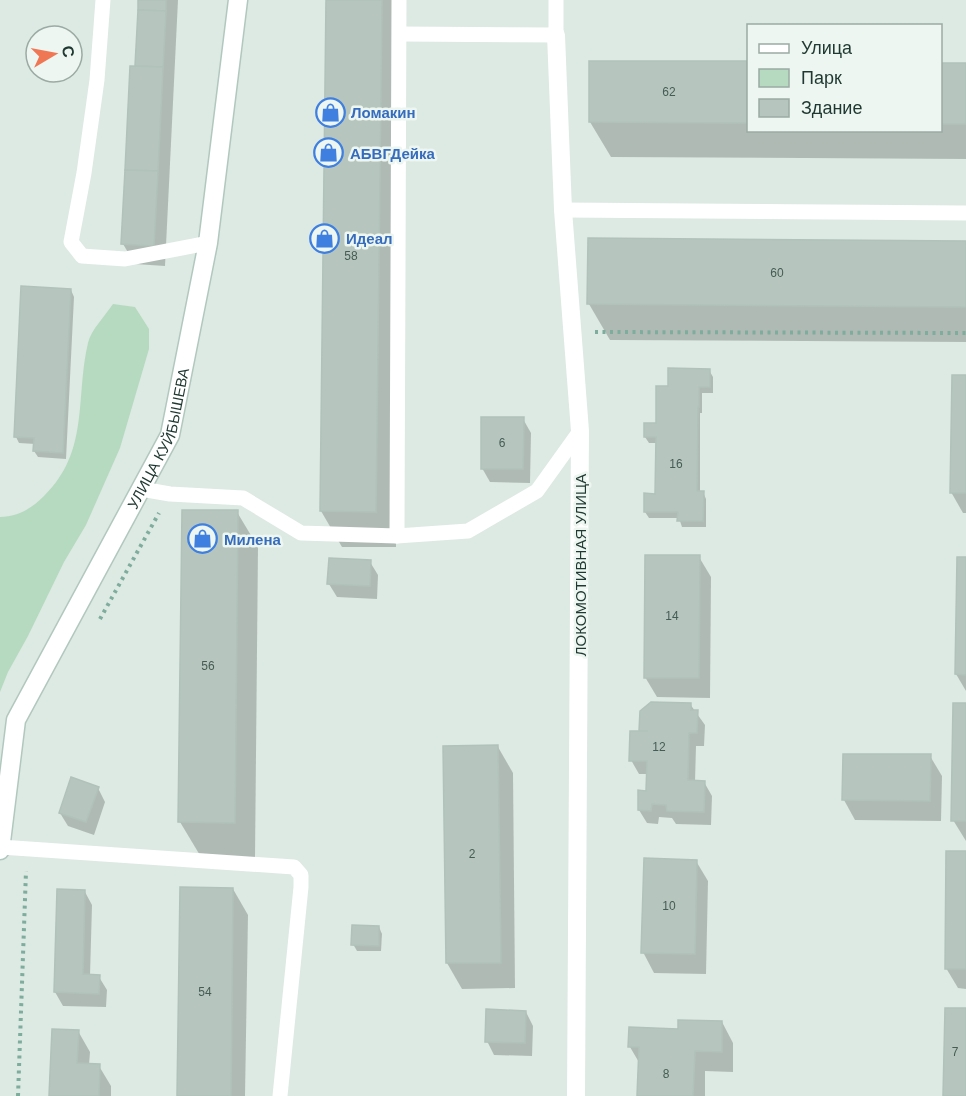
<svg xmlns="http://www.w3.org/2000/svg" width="966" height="1096" font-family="Helvetica,sans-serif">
<rect width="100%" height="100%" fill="#dde9e3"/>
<path fill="#b6dabf" d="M113,304L135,307L149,329V349L120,448L86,525L64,562L28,636L8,672L0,692V517C18,517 32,508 44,496C90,451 75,398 88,343C91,330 105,316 113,304Z"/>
<g fill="#0003">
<polygon points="140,0 178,0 165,266 135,264 123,244"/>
<polygon points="327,0 400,0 402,3 396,547 342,547 321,511"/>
<polygon points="590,62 748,63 748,130 940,130 940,64 966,64 966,159 611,157 590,122"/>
<polygon points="589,240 966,242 966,342 610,340 589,304"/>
<polygon points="71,290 74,297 66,459 38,457 34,451 35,444 19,443 16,437"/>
<polygon points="709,370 713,377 713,393 702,393 702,413 700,413 700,492 703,492 706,499 706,527 682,527 679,518 649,518 645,512 657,495 657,443 649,443 645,437 658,425 669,387"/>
<polygon points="966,377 966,513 963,513 951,492"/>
<polygon points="523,419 531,433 530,483 490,482 482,468"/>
<polygon points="237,512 258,547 255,858 201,857 180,822"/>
<polygon points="699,557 711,577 710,698 657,697 645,677"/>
<polygon points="966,559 966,691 956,674"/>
<polygon points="370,562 378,575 377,599 337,597 329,584"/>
<polygon points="690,704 705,725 704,746 696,746 695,782 704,782 712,796 711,825 676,824 672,818 659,817 658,824 647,823 639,810 648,792 648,774 639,774 631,760 640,733"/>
<polygon points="966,705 966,841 953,820"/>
<polygon points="498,747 513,773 515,988 462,989 447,963"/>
<polygon points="844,755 930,756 942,776 941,821 855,820 844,800"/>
<polygon points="98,788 105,802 94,835 68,826 60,813"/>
<polygon points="966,853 966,989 958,988 946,968"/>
<polygon points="696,861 708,881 706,974 654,973 643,952"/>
<polygon points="233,889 248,915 245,1096 178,1096"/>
<polygon points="85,892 92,905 90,976 99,977 107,990 106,1007 63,1006 55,992"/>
<polygon points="379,927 382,934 381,951 357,951 353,944"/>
<polygon points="526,1012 533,1026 532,1056 494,1055 487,1041"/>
<polygon points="722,1022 733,1043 733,1072 705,1071 705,1096 639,1096 640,1064 630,1047 680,1030"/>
<polygon points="78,1031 90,1052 89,1065 99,1066 111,1086 111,1096 50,1096"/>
</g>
<g fill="#b6c6bf" stroke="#b0c2ba" stroke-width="1.5">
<polygon points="138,0 166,0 166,11 138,10"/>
<polygon points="326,0 382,0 376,512 320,511"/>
<polygon points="138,10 166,11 163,67 135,66"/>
<polygon points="589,61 748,61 748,123 589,122"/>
<rect x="940" y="63" width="26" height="61"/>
<polygon points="130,66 163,67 158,171 125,170"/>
<polygon points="125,170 158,171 154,246 121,244"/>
<polygon points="588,238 966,241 966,307 587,304"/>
<polygon points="21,286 71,289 63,453 33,451 34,438 14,437"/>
<polygon points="668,368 710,369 710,387 699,387 699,407 698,407 697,491 704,491 703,521 677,521 678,512 644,512 644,493 655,494 656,437 644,437 644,423 656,423 656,386 668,386"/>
<polygon points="952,375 966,375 966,493 950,493"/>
<polygon points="481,417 524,417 523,469 481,469"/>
<polygon points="182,510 238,510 235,823 178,822"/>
<polygon points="645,555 700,555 699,678 644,678"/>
<polygon points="957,557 966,557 966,675 955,674"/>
<polygon points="329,558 371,560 370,586 327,584"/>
<polygon points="651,702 691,703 691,710 698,710 697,733 689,733 688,780 705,781 704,812 667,811 666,805 652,804 651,811 638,810 638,790 646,791 647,761 629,761 630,731 648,731 639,731 640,711"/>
<polygon points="953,703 966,703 966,821 951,821"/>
<polygon points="498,745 501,963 446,963 443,746"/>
<polygon points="843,754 931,754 930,801 842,800"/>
<polygon points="71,777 99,787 86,822 59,813"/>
<polygon points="946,851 966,851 966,969 945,969"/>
<polygon points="644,858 697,860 695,954 641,953"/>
<polygon points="180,887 233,888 231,1096 177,1096"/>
<polygon points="57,889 85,890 83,974 100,975 99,994 54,992"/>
<polygon points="352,925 379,926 379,946 351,945"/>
<polygon points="945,1008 966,1008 966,1096 943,1096"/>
<polygon points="486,1009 526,1011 525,1043 485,1042"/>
<polygon points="678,1020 722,1021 722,1052 695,1051 693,1096 637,1096 639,1047 628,1047 629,1027 678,1029"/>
<polygon points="52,1029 79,1030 77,1063 100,1064 99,1096 49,1096"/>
</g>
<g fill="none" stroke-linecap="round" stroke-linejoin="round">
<defs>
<g id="secondary">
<path id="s1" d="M0,850L16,720L170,435L208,243L238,0"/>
</g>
</defs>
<use href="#secondary" stroke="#b1c8bf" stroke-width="21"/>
<g stroke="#7eac9d" stroke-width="4" stroke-dasharray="3 4.5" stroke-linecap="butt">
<polyline points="595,332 966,333"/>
<polyline points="100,619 159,513"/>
<polyline points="18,1096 26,871"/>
</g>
<g stroke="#fff" stroke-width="15">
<polyline points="103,0 97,80 84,173 71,242 82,256 125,259 208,243"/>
<polyline points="400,34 556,35 556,0"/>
<polyline points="563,210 966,213"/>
<polyline points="141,489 170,494 243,498 301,533 397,536 468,531 537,491 580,431"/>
<polyline points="397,536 399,0"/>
<polyline points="0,847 294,867 301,875 301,887 280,1096"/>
</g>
<polyline stroke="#fff" stroke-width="18" points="556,35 563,210 580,431 576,1096"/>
<use href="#secondary" stroke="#fff" stroke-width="18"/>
</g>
<defs>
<symbol id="shop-ring" viewBox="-11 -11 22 22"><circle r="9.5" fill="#edf6f1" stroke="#3f7fe0" stroke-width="1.5"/><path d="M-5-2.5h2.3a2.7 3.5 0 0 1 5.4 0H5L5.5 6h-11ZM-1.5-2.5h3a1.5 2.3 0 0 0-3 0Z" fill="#3f7fe0"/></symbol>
</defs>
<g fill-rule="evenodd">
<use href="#shop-ring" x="314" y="96" width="33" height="33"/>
<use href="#shop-ring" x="312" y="136" width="33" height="33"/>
<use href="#shop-ring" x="308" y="222" width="33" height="33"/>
<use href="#shop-ring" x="186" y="522" width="33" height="33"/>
</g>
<g text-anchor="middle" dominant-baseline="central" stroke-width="5" stroke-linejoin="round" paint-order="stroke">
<g font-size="12" fill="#455c54">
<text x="669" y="92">62</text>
<text x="351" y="256">58</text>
<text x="777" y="273">60</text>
<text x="502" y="443">6</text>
<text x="676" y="464">16</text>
<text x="672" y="616">14</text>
<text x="208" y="666">56</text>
<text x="659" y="747">12</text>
<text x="472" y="854">2</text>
<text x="669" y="906">10</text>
<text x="205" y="992">54</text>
<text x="955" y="1052">7</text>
<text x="666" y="1074">8</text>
</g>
<g font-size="15" font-weight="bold" fill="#366cbe" stroke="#edf6f1" text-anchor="start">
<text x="351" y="112">Ломакин</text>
<text x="350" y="153">АБВГДейка</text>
<text x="346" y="238">Идеал</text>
<text x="224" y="539">Милена</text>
</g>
<g font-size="15" fill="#1f3831" stroke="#edf6f1">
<text stroke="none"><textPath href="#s1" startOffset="448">УЛИЦА КУЙБЫШЕВА</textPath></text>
<text transform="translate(580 565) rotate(-90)">ЛОКОМОТИВНАЯ УЛИЦА</text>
</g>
</g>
<rect x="747" y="24" width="195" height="108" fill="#edf6f1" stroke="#9baaa4" stroke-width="1.5"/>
<rect x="759" y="44" width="30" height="9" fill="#ffffff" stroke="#9baaa4" stroke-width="1.5"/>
<text x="801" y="54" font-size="18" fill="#1f3831">Улица</text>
<rect x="759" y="69" width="30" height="18" fill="#b6dabf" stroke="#9baaa4" stroke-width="1.5"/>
<text x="801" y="84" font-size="18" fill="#1f3831">Парк</text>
<rect x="759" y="99" width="30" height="18" fill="#b6c6bf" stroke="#9baaa4" stroke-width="1.5"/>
<text x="801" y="114" font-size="18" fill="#1f3831">Здание</text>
<g transform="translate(54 54) rotate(80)"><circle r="28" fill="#edf6f1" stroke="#9baaa4" stroke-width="1.5"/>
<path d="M0-4.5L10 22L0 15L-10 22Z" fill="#f07754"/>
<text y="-9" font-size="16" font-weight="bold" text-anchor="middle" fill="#1f3831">С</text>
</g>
</svg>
